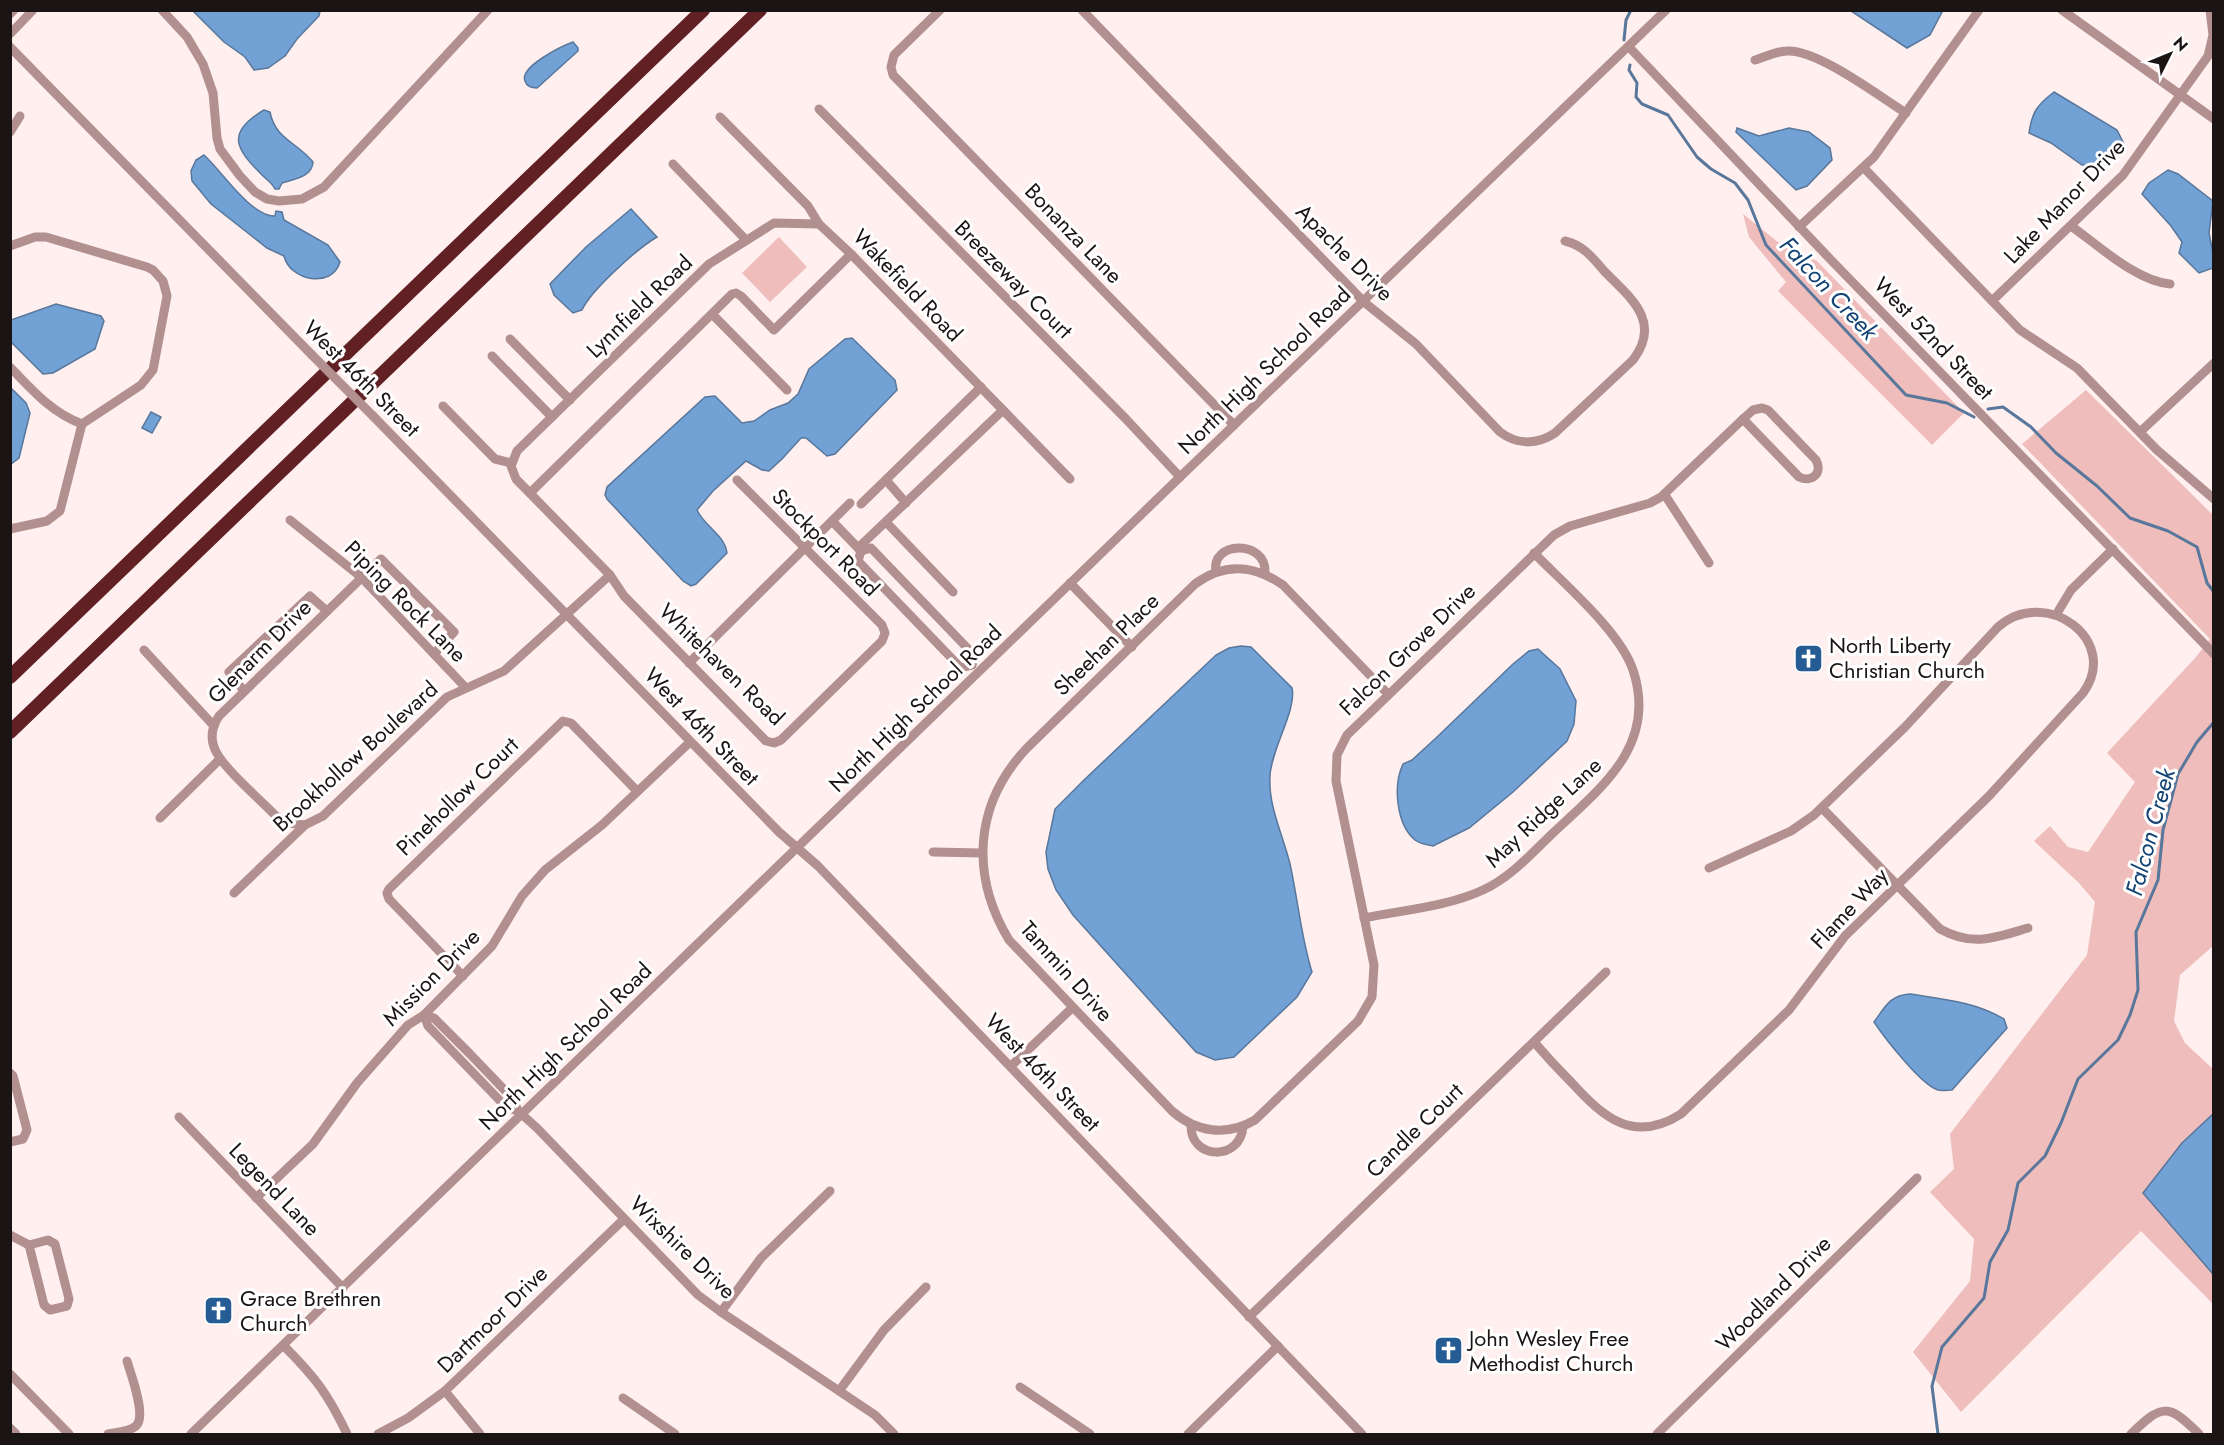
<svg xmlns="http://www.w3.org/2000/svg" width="2224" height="1445" font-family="Jost,sans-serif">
<rect width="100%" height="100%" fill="#ffefef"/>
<g fill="#eebdbc">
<polygon points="1743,214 1784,247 1817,261 1964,413 1932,445 1778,291 1786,282 1749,237"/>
<polygon points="779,237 807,267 770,302 742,273"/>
<polygon points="2086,390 2213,515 2213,946 2180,975 2174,1021 2185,1043 2213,1069 2213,1114 2182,1143 2143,1193 2213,1274 2213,1304 2141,1231 1961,1412 1913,1352 1970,1281 1974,1239 1930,1192 1954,1169 1950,1134 2087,955 2095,902 2079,883 2034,841 2050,826 2068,847 2088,852 2135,782 2107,753 2196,657 2210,639 2022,444"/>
</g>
<g fill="#72a1d5" stroke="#58779b" stroke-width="1.5">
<polygon points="193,11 320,11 319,16 297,39 285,56 268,68 254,70 245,57 224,42"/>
<polygon points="1940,11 1942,12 1930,35 1907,48 1851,11"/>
<path d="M573,42L578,48V51L537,88C532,88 527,87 525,81C519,67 562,46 573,42Z"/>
<path d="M2054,92L2117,130L2124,144L2109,165H2082L2051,143L2029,133C2032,112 2037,105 2054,92Z"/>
<path d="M264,110L270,112C275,139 297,142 313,162C312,177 295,179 282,183L279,189H275C272,183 267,180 262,175C236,149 225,133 264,110Z"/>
<polygon points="1737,128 1759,136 1789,128 1809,132 1830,148 1832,160 1807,186 1796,190 1736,132"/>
<path d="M204,155C221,170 251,217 275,216L276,211L282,212L284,220L328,245L340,262C332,289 290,281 284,256L267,248L211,204L192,181L191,171L196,160Z"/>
<polygon points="2168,170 2178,174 2213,201 2209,233 2213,253 2213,268 2199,273 2179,253 2182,242 2171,226 2142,194 2149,183"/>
<path d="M631,209L657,237C638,248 591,290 582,310L573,313L554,295L550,284L586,247Z"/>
<polygon points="56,304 101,316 104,321 95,349 53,373 43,374 11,342 11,320"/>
<path d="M852,338L895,380L897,390L835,454L827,456L806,438H801L782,459L769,471L762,470L746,461L713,491L697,510C704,526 725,535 727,553L696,584L691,586L683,581L607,499L605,495L607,487L705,397L715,396L742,423L754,421L770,410L788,403L798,394L809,369L845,339Z"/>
<polygon points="10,387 26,403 30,413 19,458 11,464"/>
<polygon points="151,412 161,417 152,433 142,428"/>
<path d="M1241,646L1251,647L1292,688C1297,710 1271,749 1270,776C1268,806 1283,835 1290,864C1298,900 1301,937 1312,972L1297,997L1234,1057L1215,1060L1196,1052L1073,915L1056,890L1048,869L1046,852L1055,809L1084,780L1216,655L1229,648Z"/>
<path d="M1538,649L1560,669L1576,701L1574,724L1567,741L1513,792L1469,828L1433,846C1427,845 1420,844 1415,840C1396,824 1393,785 1403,764L1412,760L1436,738L1513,664L1529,651Z"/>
<path d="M1910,994C1942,999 1976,1002 2004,1019L2007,1028L1952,1090C1948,1090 1942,1091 1938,1090C1921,1085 1884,1037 1874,1022C1885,1007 1890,995 1910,994Z"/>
<polygon points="2213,1114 2213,1274 2143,1193 2182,1143"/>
</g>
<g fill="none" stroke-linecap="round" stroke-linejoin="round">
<g stroke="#58779b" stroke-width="3">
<polyline points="1624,40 1626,20 1631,10"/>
<polyline points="1630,65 1629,70 1637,83 1636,97 1642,104 1668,115 1697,157 1711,169 1735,183 1748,200 1766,245 1906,395 1947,403 1974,417"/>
<polyline points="1988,409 2003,407 2031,427 2056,453 2097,486 2130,518 2168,531 2197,547 2207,583 2214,592"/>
<polyline points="1938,1434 1932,1386 1942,1347 1984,1298 1990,1262 2008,1230 2018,1183 2045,1156 2061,1123 2078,1079 2118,1040 2130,1015 2138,990 2136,932 2158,880 2163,830 2178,774 2197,742 2214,722"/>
</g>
<g stroke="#b2908f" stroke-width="9">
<polyline points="162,10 187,37 203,64 213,93 217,138 220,149 240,176 255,192 267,199 279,201 302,199 324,187 488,10"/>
<polyline points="940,10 894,55 891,67 893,75 1234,425"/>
<path d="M1082,10L1364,302L1416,344L1500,432C1517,445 1537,445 1555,433L1633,360C1662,322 1631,298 1605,272C1593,258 1583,245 1565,241"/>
<polyline points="2062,10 2214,119"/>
<polyline points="10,14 14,10"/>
<polyline points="10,34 33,10"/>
<polyline points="10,47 312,355"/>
<polyline points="1629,47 1831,260 2214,654"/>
<path d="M1755,60C1765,57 1777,51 1787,51C1817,49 1879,96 1906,113"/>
<polyline points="819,109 1126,419 1180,477"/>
<polyline points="720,117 808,206 819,224 851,254 1070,479"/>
<polyline points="10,132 20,116"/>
<polyline points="673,164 746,240"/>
<polyline points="1864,168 2020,330 2077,368 2157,450 2214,499"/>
<path d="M2071,226C2098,245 2136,281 2170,284"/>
<polyline points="1799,227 1874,157 1979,10"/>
<polyline points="10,246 35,237 46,237 147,267 153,270 163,281 167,296 153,370 141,385 82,424"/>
<polyline points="1992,301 2123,175 2208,56 2213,35 2210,10"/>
<polyline points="712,314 787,390"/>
<polyline points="510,339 570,400"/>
<polyline points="492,356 552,417"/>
<path d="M10,367C32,390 52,413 82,424"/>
<polyline points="443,406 495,459 512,463"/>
<path d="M1762,408L1768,410L1816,460C1823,473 1812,483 1799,477L1743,419L1753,410Z"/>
<polyline points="373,416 779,832 818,866 1362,1434"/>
<polyline points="2140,432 2214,363"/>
<polyline points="737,480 882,625 885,633 882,641 781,740 774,743 766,741 624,596 610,575 516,479 511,466 517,451 709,264 774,223 819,224"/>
<polyline points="886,480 906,503"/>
<polyline points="530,493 732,294 736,293 741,296 774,330 851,254"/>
<polyline points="1665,495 1709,563"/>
<polyline points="861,504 981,387"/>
<polyline points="290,520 361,577 466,688"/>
<polyline points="832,521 861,551"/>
<polyline points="886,522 953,592"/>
<polyline points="10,529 47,521 60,511 82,424"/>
<polyline points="858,548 1003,410"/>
<polyline points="861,551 858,561 961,668 972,665"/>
<polyline points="861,551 871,548 974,655 972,665"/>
<path d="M1216,572C1210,541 1266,539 1265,572"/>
<polyline points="1070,583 1132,647"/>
<polyline points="2056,615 2071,590 2113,549"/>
<polyline points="144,650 214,726"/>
<polyline points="689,663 850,503"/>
<polyline points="244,691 229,672 310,596 327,611"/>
<path d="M1388,694L1283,585C1254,565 1225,562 1195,584L1027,748C974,804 970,875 1009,940L1172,1111C1196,1132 1226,1137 1255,1120L1358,1021L1372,997L1374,965L1336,781L1337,755L1347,735L1554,535L1570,526L1650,503L1661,497L1743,419"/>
<path d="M1822,808L1940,929C1973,947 1994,938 2028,928"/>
<polyline points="160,818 220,759"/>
<path d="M305,825L287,823L276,816C261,800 220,766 214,747C210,736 213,725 219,716L381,559L454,632L434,654"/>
<polyline points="933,852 982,853"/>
<polyline points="234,893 305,825 323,816 447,697 504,671 610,575"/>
<path d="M1364,918C1403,910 1446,907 1483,890C1511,877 1531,854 1553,833C1601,788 1658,745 1633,670C1620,631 1563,583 1534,553"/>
<polyline points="463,976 389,899 387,893 389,889 563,721 571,723 637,791"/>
<polyline points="424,1015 428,1026 506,1107 518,1111 537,1128 698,1295 721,1312 875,1415 894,1434"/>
<polyline points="424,1015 434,1018 470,1054 513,1099 518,1111"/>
<path d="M1534,1042C1546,1056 1559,1070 1572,1083C1604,1118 1634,1144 1681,1114L1789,1010L1845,936L1989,796L2083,693C2121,641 2047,585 1998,627L1905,727L1814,815L1791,831L1709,868"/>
<polyline points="1011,1066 1072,1008"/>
<polyline points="10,1073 13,1076 27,1130 23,1139 10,1142"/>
<polyline points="179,1117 343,1288"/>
<path d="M1191,1125C1190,1160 1241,1162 1243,1126"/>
<polyline points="256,1198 313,1144 357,1083 408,1025 424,1015 492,946 522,896 545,870 602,825 690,742"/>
<polyline points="10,1235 29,1245"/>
<polygon points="48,1240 55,1244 69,1299 67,1306 50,1310 44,1305 29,1245"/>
<polyline points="721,1312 761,1258 830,1191"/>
<polyline points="1249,1317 1606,972"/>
<path d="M284,1346C315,1377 328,1394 347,1434"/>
<polyline points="10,1374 69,1434"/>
<polyline points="1020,1387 1090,1434"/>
<polyline points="445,1391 480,1434"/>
<polyline points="839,1391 884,1330 926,1287"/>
<polyline points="623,1398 675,1434"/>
<polyline points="10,1428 16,1434"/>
<path d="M108,1434C117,1432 129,1432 136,1426C147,1416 131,1375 127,1361"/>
<polyline points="191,1434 1180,477 1666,10"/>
<polyline points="378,1434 408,1418 445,1391 624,1219"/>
<polyline points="1188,1434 1278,1346"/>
<polyline points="1657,1434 1917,1178"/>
<path d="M2131,1434C2162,1404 2168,1403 2199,1434"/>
</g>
<g stroke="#602024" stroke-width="14">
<polyline points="10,677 703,10"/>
<polyline points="10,732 760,10"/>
</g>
<polyline stroke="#b2908f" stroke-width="9" points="312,355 373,416"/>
</g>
<defs>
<symbol id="church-square" viewBox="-11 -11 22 22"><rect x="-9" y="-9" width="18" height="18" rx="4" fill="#265c94" stroke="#fff"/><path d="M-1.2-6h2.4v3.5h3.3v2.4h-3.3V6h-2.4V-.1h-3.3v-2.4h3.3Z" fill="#fff"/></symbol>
</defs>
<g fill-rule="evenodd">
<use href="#church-square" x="1792" y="642" width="33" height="33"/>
<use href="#church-square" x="202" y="1294" width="33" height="33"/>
<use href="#church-square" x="1432" y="1334" width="33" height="33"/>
</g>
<g text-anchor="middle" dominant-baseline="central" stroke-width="6" stroke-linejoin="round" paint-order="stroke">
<g font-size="22" fill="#1b1414" stroke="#fff">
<text transform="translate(2064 201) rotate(-46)">Lake Manor Drive</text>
<text transform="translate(1074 233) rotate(46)">Bonanza Lane</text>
<text transform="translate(1345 252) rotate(45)">Apache Drive</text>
<text transform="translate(1014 279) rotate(45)">Breezeway Court</text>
<text transform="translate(908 285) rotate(46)">Wakefield Road</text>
<text transform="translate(639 306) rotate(-44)">Lynnfield Road</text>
<text transform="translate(1934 338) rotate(46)">West 52nd Street</text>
<text transform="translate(1264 370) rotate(-44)">North High School Road</text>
<text transform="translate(362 378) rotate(45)">West 46th Street</text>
<text transform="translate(826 542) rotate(45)">Stockport Road</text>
<text transform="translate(406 601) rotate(45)">Piping Rock Lane</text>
<text transform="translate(1106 644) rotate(-44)">Sheehan Place</text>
<text transform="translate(1407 649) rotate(-44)">Falcon Grove Drive</text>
<text transform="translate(259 651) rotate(-45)">Glenarm Drive</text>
<text transform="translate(722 664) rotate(44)">Whitehaven Road</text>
<text transform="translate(915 708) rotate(-44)">North High School Road</text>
<text transform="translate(702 726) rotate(46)">West 46th Street</text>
<text transform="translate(355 756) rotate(-42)">Brookhollow Boulevard</text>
<text transform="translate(457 796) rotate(-44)">Pinehollow Court</text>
<text transform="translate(1543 812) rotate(-43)">May Ridge Lane</text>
<text transform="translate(1849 908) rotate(-47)">Flame Way</text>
<text transform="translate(1067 971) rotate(48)">Tammin Drive</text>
<text transform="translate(431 977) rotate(-45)">Mission Drive</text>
<text transform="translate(565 1046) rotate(-44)">North High School Road</text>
<text transform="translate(1043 1072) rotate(46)">West 46th Street</text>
<text transform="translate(1414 1130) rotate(-44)">Candle Court</text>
<text transform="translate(275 1189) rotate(46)">Legend Lane</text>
<text transform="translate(683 1247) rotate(44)">Wixshire Drive</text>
<text transform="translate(1773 1293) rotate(-45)">Woodland Drive</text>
<text transform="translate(492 1319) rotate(-44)">Dartmoor Drive</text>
</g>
<g font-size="22" fill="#1b1414" stroke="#fff" text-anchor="start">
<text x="1829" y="645">North Liberty<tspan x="1829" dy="25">Christian Church</tspan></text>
<text x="240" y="1298">Grace Brethren<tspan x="240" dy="25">Church</tspan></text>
<text x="1469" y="1338">John Wesley Free<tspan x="1469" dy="25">Methodist Church</tspan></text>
</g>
<g font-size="24" font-style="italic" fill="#124374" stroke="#fff">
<text transform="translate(1829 288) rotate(47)">Falcon Creek</text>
<text transform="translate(2150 832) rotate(-75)">Falcon Creek</text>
</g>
</g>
<rect width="2224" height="1445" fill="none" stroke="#1b1414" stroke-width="24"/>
<g transform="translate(2170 54) rotate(47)" stroke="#ffffff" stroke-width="4.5" paint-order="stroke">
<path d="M0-4.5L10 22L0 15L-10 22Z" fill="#1b1414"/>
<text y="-9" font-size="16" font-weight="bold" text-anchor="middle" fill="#1b1414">N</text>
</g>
</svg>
